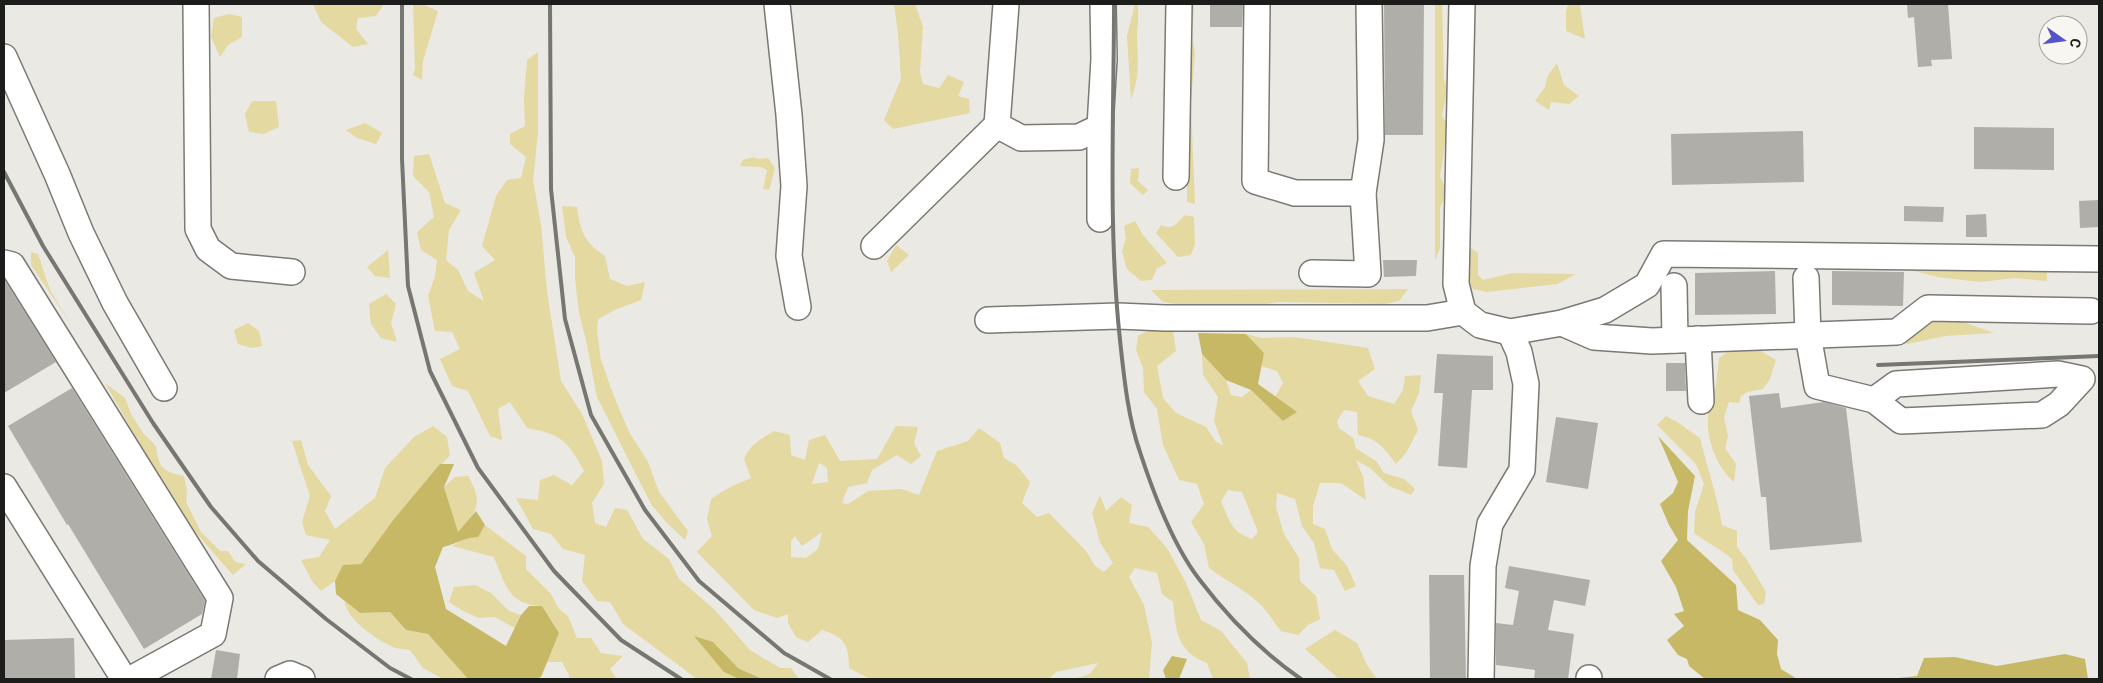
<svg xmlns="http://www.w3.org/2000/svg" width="2103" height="683" font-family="Roboto,sans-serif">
<rect width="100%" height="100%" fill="#eae9e3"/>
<g fill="#e4d9a0" fill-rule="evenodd">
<polygon points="313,4 384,4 376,16 358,18 356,29 368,44 353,47 321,22"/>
<polygon points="413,4 422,4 438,11 423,61 422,80 413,75 415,69"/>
<polygon points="894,4 915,4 923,27 920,72 923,84 939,88 948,75 964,82 958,96 969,99 970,113 893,129 884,120 901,79 898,33"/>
<path d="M1135,4H1137C1140,16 1137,26 1137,38C1138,64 1140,74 1131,100L1127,36Z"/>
<polygon points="1186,4 1194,4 1192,38 1195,53 1191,102 1195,204 1187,202 1187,191"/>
<polygon points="1435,4 1442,4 1444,79 1447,90 1442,116 1448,125 1440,177 1447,191 1440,208 1440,248 1435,260"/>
<polygon points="1568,4 1584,4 1580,6 1585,39 1566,31 1566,11"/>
<polygon points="229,14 242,17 242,37 228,45 220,57 211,37 214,18"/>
<path d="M538,52V133L533,180L541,225L547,291L561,381L582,414L602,461L604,484L592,503L595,523L606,527L615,508L627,510L643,539L669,559L679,579L714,609L750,650L780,668H791L799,679H762L738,668L713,642L724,672L739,679L696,678L623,624L610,602L597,601L582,581L585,555L563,549L551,534L533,529L516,498L538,500L540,480L554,475L572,485L584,471C568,441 561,434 527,428L510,402L498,409L502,440L490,436L468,391L452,386L440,359L460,349L452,332L435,331L428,296L435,276L437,260L421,250L417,232L434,217L429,192L413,176L414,156L429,154L445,203L461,210L449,230L446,260L458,270L468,291L484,301L474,273L495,260L482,246L496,196L507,180L521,178L526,157L510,144V134L525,126L524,97L527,60Z"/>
<polygon points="1557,63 1564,85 1579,96 1569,104 1551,102 1549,110 1535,101 1545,87 1548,75"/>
<polygon points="252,101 276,101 279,127 263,134 249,132 245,114"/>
<polygon points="365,123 382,133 376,144 357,138 346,130"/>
<polygon points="753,157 758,159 768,158 775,168 769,190 763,189 767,170 761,167 740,166 743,160"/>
<polygon points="1139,168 1138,181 1148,190 1143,195 1130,183 1131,169"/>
<path d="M562,206L577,207C580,230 584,243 605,256L610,279L627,286L645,282L641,300L617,309L598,319L597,331L601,360L613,394L629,432L648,462L659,492L688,531L685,540L666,522L651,504L597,397L586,340L579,313L575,279V257L566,237Z"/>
<path d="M1185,215L1194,217L1195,244L1191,255L1178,257L1156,233L1161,225C1173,231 1177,223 1185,215Z"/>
<polygon points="1135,221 1143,235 1167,263 1157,268 1152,280 1141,281 1127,269 1122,251 1126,239 1124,226"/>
<polygon points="896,245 909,255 891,272 887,261"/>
<polygon points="1469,247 1478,253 1478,275 1483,280 1512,273 1576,274 1557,284 1487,292 1473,289 1465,279"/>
<polygon points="388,250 390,278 375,276 367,267"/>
<polygon points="31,252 38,254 50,290 71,324 31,265"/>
<polygon points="1926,262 2047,263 2047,281 2014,278 1980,282 1938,277 1910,270"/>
<polygon points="1408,289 1399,301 1385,304 1279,302 1238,308 1194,307 1163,302 1151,290"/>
<polygon points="386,294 396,304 391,323 397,342 381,338 371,324 369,304"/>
<polygon points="1946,316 1994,333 1945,336 1908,344 1901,342 1929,321"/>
<polygon points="248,323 259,331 262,346 251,348 238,344 234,330"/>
<path d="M1149,330L1173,331L1176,351L1157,366L1163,398L1176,413L1206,427L1216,442L1223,445L1214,421L1218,397L1203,375L1202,354L1226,380L1231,395L1242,397L1251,390L1283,421L1297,412L1275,397L1283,383L1277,371L1261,366L1264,353L1246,334L1262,338L1294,337L1368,348L1375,369L1358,381L1368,396L1394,404L1403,390L1405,376L1421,375L1419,393L1411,411L1418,430L1406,453L1396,464C1384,448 1378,439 1358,435L1357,412L1344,410L1337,421L1339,428L1353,438L1356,448L1377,462L1384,473L1404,479L1415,489L1411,495L1389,486L1370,468L1356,460L1363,477L1366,500L1341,483H1320L1313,506V524L1325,529L1332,549L1347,566L1356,586L1345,591L1334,570L1320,568L1314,543L1302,526L1295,499L1277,493L1276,507L1284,534L1299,558L1300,581L1316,596L1320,619L1308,625L1298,635L1281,631C1274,623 1269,613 1261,605C1246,590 1226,581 1209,568L1204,544L1191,522L1204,504L1197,484L1179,480L1163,445L1157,409L1144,392L1143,368L1136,350L1138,336ZM1228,490L1242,492L1258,532L1252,539C1231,532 1229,520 1221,501Z"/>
<path d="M1730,350L1761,351L1776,360L1770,379L1763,389L1747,392L1741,396L1739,403L1729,402L1724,417L1728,436L1725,448L1736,464L1734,482C1716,466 1706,439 1708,415C1709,405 1714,395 1716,385C1717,376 1718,367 1719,358Z"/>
<path d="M105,383L125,398L131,414L143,433L156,446C158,467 163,472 184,476L187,491L186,502L201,532L220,551H228L235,562L246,564L233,575L182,517Z"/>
<path d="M1666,416L1677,422L1700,438C1707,467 1717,496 1722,525L1737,531V547L1747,560L1766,592L1764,604L1758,605L1733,570L1732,559C1720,548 1707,543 1694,533L1695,512L1704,484L1696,464L1657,425Z"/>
<polygon points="433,426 447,437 450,455 394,519 361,564 343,566 335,581 321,591 312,581 301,560 319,557 330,540 306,535 302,522 310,496 292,441 301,440 308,465 331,496 325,511 335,529 375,498 385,468 414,437"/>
<path d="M896,426L918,427L914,443L921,456L911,464L897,455L872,470L867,483L848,487L842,503L848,504L868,491L901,489L919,495L937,451L968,441L979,428L1000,443L1004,458L1016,465L1030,482L1022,503L1037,517L1049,513L1086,551L1095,566L1104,572L1113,563L1100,542L1092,513L1100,495L1106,511L1121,497L1132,505L1129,523L1148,527L1167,548L1186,583L1201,620L1221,631L1247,663L1250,679H1213L1207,663C1177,651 1176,632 1173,602L1162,594L1157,573L1135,568L1129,577L1144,605L1152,643L1149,679H1074L1090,674L1098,663L1056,672L1049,679H870L849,668C849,644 844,637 822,630L808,642L796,637L788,623V614L777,618L754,610L697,552L712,536L707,519L711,499L730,487L751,478L744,459C749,446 762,438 774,431L790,435L791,455L805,460L809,440L825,435L840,461L877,459ZM819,463L827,468L828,482L812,484ZM822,532L818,549L806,558L791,557V541L795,536L802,546Z"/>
<path d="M468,476C484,504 477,510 458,533L444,487L455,477Z"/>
<path d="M485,525L526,556V569L551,594L559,609L568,616L577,638H591L601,653L623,656L610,669L617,679H569V675L562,662H547L559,633L542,606C508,605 505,584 494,557L452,546L466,538L478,536Z"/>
<polygon points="475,585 491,593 509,611 521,615 515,628 495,617 479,618 463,611 449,602 454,587"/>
<path d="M344,601L360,613L390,612L406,630L428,634L468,679H443L423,668L410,650C404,649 396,649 391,646C374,638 348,620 344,601Z"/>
<polygon points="1335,630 1357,643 1367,665 1377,679 1339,679 1305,649"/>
</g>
<g fill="#c7b866">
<polygon points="1198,333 1246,334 1264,353 1258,384 1297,412 1283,421 1251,390 1226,380 1202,354"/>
<polygon points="1658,436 1695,476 1688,511 1687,540 1736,585 1738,610 1760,620 1778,640 1777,654 1781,669 1797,679 1705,679 1689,666 1687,659 1678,655 1667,640 1684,626 1674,614 1684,611 1676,587 1661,561 1678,540 1669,525 1660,504 1673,493 1678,482"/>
<path d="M440,464H454L444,487L458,532L476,511L485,525L478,537C462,538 457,544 443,547L435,567L446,609L506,646L521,615L529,606H542L559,633L541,677L535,679H468L428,634L406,630L390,612L360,613L336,594L335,581L343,565L361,564L394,519Z"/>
<polygon points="694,636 713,642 738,668 762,679 739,679 724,672"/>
<polygon points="2065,654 2085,659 2088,679 1888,679 1917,676 1924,658 1955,657 1997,666"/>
<polygon points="1172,656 1187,659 1179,679 1166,679 1163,670"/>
</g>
<g fill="#afaea8">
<polygon points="1210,4 1243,4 1242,27 1210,27"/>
<polygon points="1384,4 1424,4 1423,135 1385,135"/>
<polygon points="1907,4 1948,4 1952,59 1931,60 1932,66 1918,67 1914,17 1908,18"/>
<polygon points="1974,127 2054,128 2054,170 1974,169"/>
<polygon points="1803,131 1804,182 1672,185 1671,134"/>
<polygon points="2099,200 2099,227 2080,228 2079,201"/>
<polygon points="1904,206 1944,207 1943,222 1904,221"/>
<polygon points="1986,214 1987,237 1966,237 1966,215"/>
<polygon points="1383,260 1417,260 1416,276 1384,277"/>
<polygon points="1775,271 1776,314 1695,315 1695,273"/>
<polygon points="1832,271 1904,272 1903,306 1832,305"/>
<polygon points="4,279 56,362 4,393"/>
<polygon points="1437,354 1493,356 1493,390 1472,390 1467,468 1438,466 1443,393 1434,393"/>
<polygon points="1666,363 1685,363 1686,391 1666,391"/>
<polygon points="72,388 205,601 202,614 144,649 68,524 67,525 8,426"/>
<polygon points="1779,393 1781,408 1824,402 1846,408 1862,542 1770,550 1766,497 1761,497 1749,396"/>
<polygon points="1556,417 1598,423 1588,489 1546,482"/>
<polygon points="1509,566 1590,580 1585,606 1554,600 1548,630 1574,634 1568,679 1534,679 1535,670 1496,665 1496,623 1513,625 1519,591 1505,588"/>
<polygon points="1429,575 1464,575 1466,679 1430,679"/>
<polygon points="74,638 75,679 4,679 4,640"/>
<polygon points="216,650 240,654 237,679 211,679"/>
</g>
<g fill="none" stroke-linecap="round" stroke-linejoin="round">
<defs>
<g id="minor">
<polyline points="196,4 198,229 208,249 231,266 292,272"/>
<polyline points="777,4 789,115 794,186 789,256 798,307"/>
<polyline points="1006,4 997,125 1021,138 1079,137 1100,127"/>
<polyline points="1257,4 1255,181 1295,193 1363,193"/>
<polyline points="1462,4 1456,284 1463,312 1480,325 1510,332 1562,323 1605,310 1647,285 1664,254 2099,259"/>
<polyline points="4,57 57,174 81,233 115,303 164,388"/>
<polyline points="1176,177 1179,4"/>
<polyline points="1100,219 1100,127 1104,59 1103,4"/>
<polyline points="874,246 997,125"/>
<polyline points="4,263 12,265 220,598 213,634 131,679"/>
<polyline points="1312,273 1368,274 1363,193 1371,140 1369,4"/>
<polyline points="1806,278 1808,335 1817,386 1874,400 1901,421 2042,415 2059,404 2082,379 2058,374 1896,384 1874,400"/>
<polyline points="1674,286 1675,340"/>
<polyline points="988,320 1118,316 1165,318 1427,318 1463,312"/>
<polyline points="1562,323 1594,337 1652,341 1897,332 1928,308 2091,311"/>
<polyline points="1698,339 1701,401"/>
<polyline points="4,487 124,679"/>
<polyline points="278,679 290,674 302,679"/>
<polyline points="1481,679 1483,566 1490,524 1522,470 1526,384 1519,352 1510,332"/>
<polyline points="1589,679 1589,678"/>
</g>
</defs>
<use href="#minor" stroke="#7a7974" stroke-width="28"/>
<use href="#minor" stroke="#fff" stroke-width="25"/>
<g stroke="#767672" stroke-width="4">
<polyline points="402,4 402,159 408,286 430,371 478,468 554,571 621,640 681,679"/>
<polyline points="550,4 551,189 565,319 591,415 645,510 699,581 784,653 830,679"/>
<path d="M1114,4C1114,116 1108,229 1120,340C1124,377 1128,418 1140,452C1153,492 1173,545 1199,579C1227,616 1262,652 1301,679"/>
<polyline points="4,172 43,246 153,423 211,507 258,561 326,619 390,668 411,679"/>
<polyline points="1878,365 2099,356"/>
</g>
</g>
<rect width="2103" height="683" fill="none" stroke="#1c1c1a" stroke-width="10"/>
<g transform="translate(2063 40) rotate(104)"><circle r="24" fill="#f7f6f0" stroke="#9f9f9a"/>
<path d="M0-4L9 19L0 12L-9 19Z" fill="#5553ca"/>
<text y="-8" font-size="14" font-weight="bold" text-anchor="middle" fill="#1c1c1a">С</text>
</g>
</svg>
